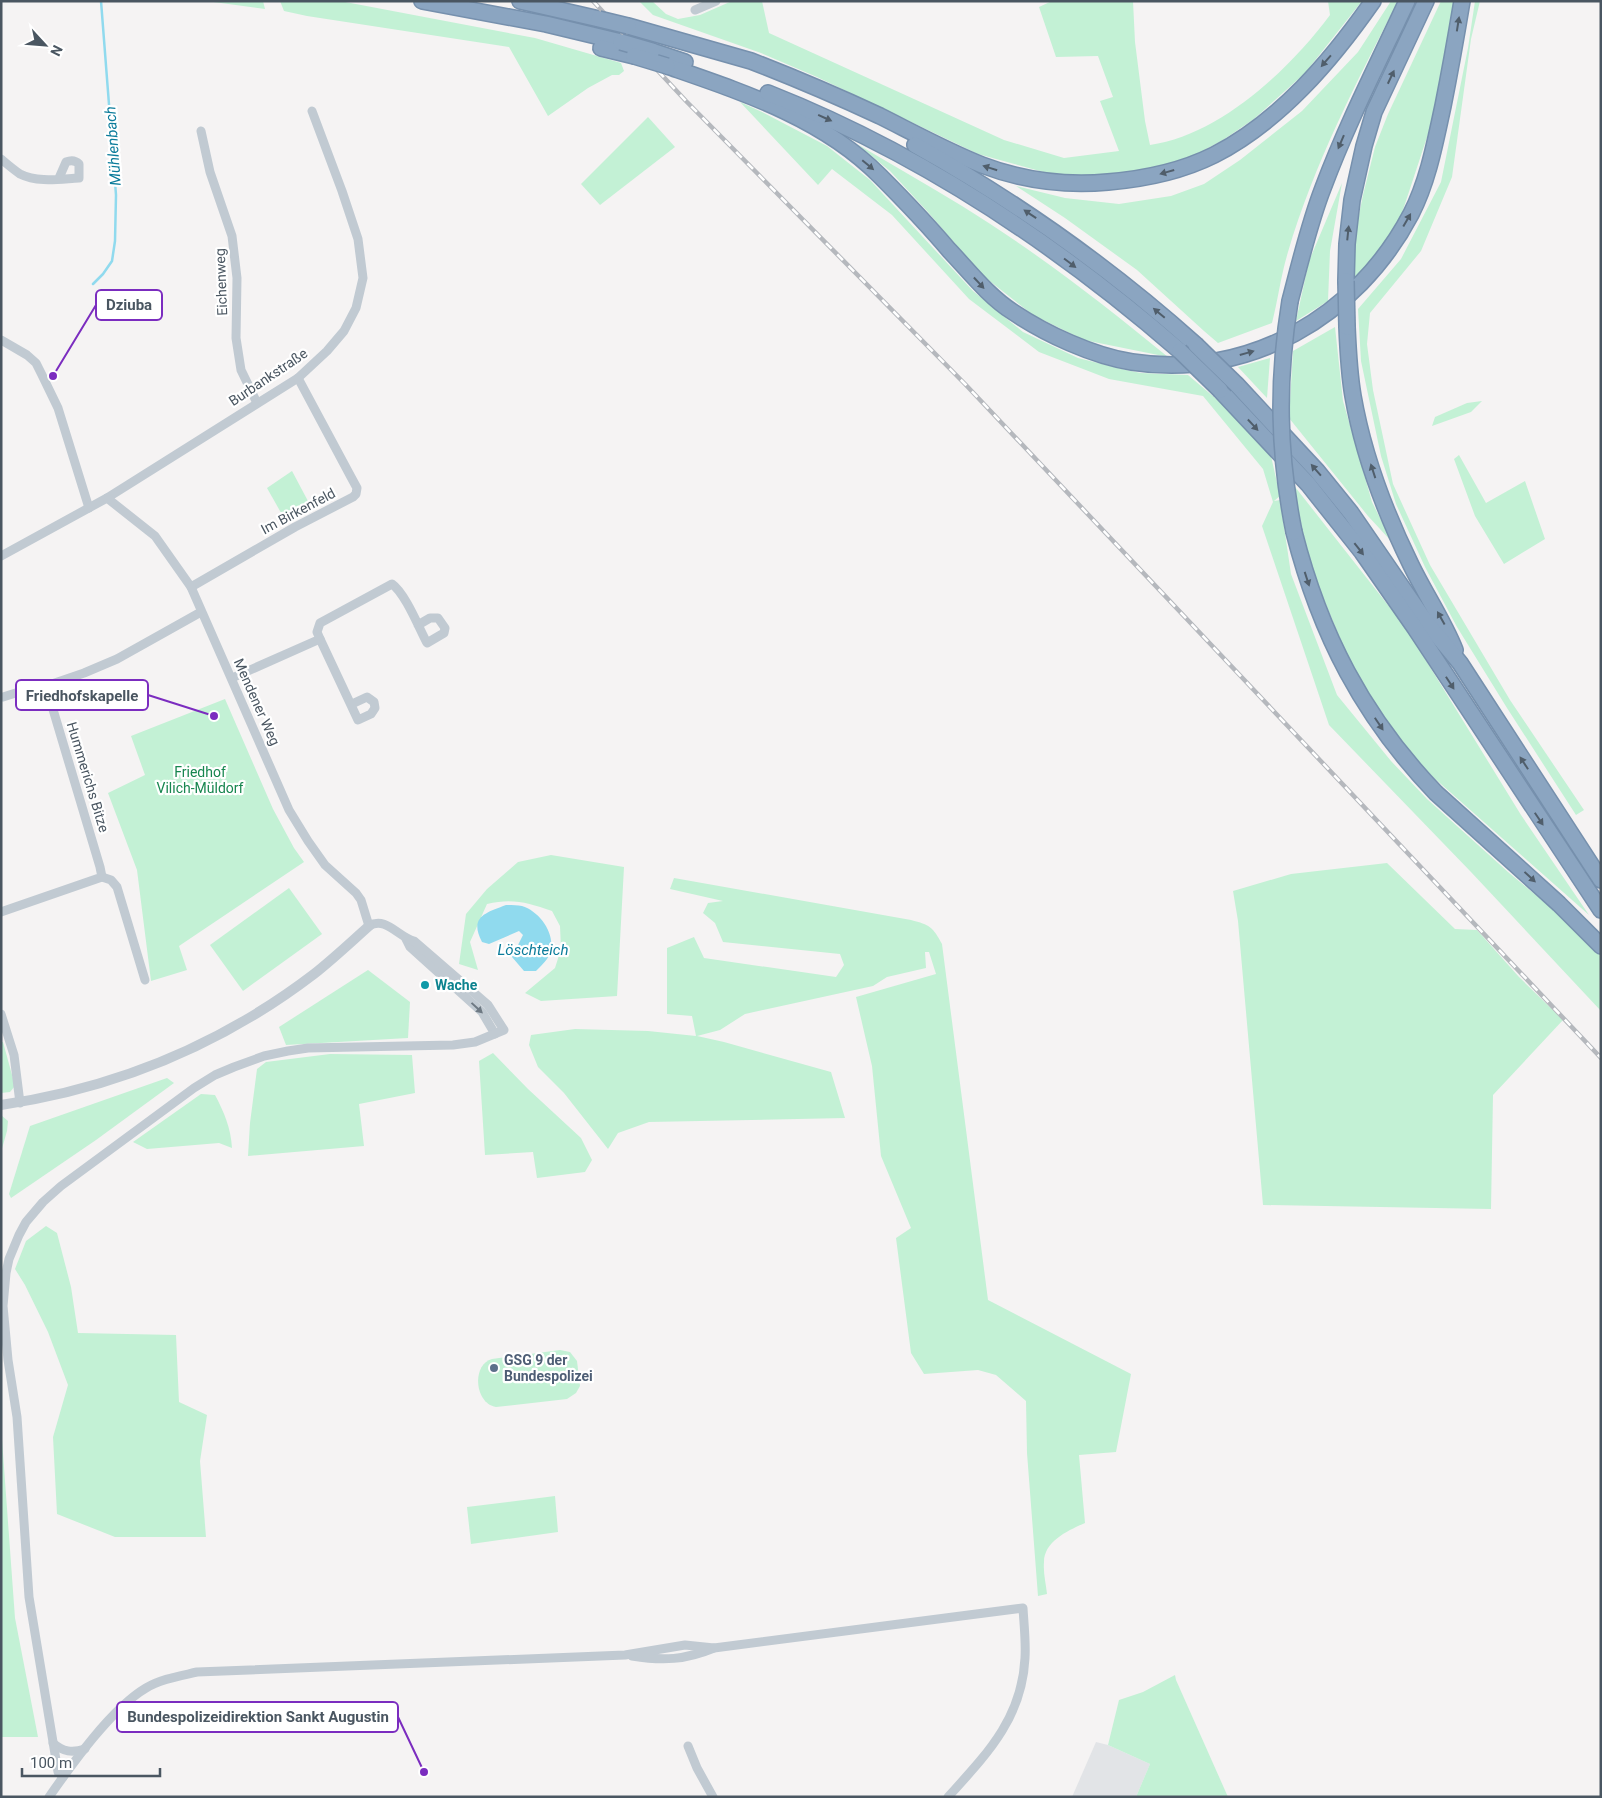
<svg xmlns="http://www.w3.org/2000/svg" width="1602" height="1798" font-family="Roboto,sans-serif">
<rect width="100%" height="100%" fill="#f5f3f3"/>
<polygon fill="#e2e4e7" points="1096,1742 1108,1745 1150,1764 1136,1797 1072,1797"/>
<g fill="#c3f1d5">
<polygon points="206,1 263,1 265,9"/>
<polygon points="280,1 340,1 535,38 621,63 624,71 619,75 612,75 588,88 548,116 509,47 307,16 284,11"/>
<path d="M639,1H652L666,14L678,19L700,15L732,1H762L769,33L1004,140L1064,158L1119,151L1100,101L1113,97L1098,56L1056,57L1039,7L1052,1H1133L1135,42L1145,121L1150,145C1220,135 1289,70 1330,15L1328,1H1362L1305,73L1254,119L1223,140L1193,156L1164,166L1116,175L1091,176L1047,173L978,154L817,77L761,53L653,15Z"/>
<path d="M1391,1H1398C1356,83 1314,164 1288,252C1281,275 1278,300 1272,323L1218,343L1204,331L1137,270L1065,218L1016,186L1065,198L1119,204L1171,196L1204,184L1240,160L1302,111L1358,52Z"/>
<polygon points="1441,1 1456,1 1433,119 1398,225 1371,263 1353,280 1354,239 1363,195 1375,147 1388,114"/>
<polygon points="1475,1 1480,1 1471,39 1452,177 1421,251 1370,313 1367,344 1373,390 1393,484 1430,565 1510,700 1584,810 1576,815 1507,708 1457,627 1425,567 1396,504 1381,456 1361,361 1358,309 1401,259 1441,182 1468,48"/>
<polygon points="740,102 762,112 827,146 870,180 973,291 1023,332 1078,358 1126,370 1141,373 1188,375 1241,420 1271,456 1280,496 1274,501 1280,500 1291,574 1337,695 1391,761 1427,799 1508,872 1562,917 1601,955 1601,1011 1471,872 1329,725 1262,526 1273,502 1263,469 1203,396 1109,379 1039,352 969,299 892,215 832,169 818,185"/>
<polygon points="648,117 675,147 600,205 581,184"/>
<path d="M857,144C892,165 928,185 962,206C1035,251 1102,303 1168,357L1084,340L1033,315L982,275L927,211L890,171Z"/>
<polygon points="1342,183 1330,251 1328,301 1296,321 1309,261"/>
<polygon points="1335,327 1343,401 1372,502 1392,542 1368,516 1289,418 1293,351"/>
<polygon points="1270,358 1267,398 1238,367"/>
<polygon points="1482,401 1471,412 1432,426 1435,417 1467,403"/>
<polygon points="1459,455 1486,503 1525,481 1545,539 1504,564 1475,516 1454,459"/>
<polygon points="292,471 309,503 284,518 267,488"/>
<polygon points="1292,483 1406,628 1521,815 1589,915 1433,777 1406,748 1355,675 1311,568"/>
<polygon points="225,699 273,809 294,848 304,862 179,946 187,970 151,981 137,870 108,793 145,775 131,736"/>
<path d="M551,855L624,867L617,996L541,1001L525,993L555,968L561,949L560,926L552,911C528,903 513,898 487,904L470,942L478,970L459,964L466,914L487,889L518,862Z"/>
<polygon points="1387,863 1455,929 1477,930 1519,977 1563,1020 1493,1095 1491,1209 1263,1205 1238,921 1233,891 1291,874"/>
<path d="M674,878L911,920C930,925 933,927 942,944L988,1300L1131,1374L1116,1452L1079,1455L1085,1523C1069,1530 1044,1541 1044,1562C1043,1573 1046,1584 1047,1594L1038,1596L1027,1453L1026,1401L996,1375L978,1370L924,1374L911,1353L896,1238L911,1228L881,1156L872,1066L856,997L936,974L929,952H925L926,968L887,977L873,986L745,1014L720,1030L697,1036L724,1042L831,1072L845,1118L649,1122L618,1133L608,1149L564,1093L538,1067L529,1045L531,1035L575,1029L648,1031L696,1036L692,1016L667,1014V948L694,937L704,958L836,977L844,965L840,954L723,942L715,923L703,913L708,903L723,901L670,889Z"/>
<polygon points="289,888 322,934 243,991 210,945"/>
<polygon points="368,970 410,1002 408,1038 286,1045 279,1027"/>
<polygon points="1,1042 3,1042 15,1086 10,1092 1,1093"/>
<polygon points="493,1053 528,1089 581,1138 592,1160 585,1172 537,1178 533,1152 485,1155 479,1061"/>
<polygon points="330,1054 412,1055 415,1093 359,1104 364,1146 248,1156 250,1123 257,1069 266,1062"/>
<polygon points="167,1078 174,1083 96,1140 11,1198 9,1194 30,1126"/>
<path d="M201,1094L215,1095C224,1112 231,1128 232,1148L219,1143L147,1149L133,1142Z"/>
<polygon points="1,1115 8,1121 7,1131 1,1152"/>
<polygon points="46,1226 57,1233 71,1287 78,1333 176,1335 179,1402 207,1415 200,1461 206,1537 115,1537 57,1514 53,1437 68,1385 48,1332 25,1285 15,1269 26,1241"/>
<path d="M560,1350L570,1352L577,1361L580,1386L576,1393L567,1399L496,1407C475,1404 471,1365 492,1359Z"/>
<polygon points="1,1426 15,1618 38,1737 1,1737"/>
<polygon points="555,1496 558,1532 471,1544 467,1507"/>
<polygon points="1175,1675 1176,1680 1228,1797 1136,1797 1150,1764 1108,1745 1119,1700 1143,1692"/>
</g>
<path fill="#90daee" d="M506,905C511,905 517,905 522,906C542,912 560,940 547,959C544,963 540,967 536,971H524L512,957L523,935L519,931L489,944L482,942C469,917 485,913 506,905Z"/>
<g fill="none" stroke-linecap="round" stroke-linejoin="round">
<polyline stroke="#90daee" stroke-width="2.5" points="93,284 103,274 112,261 115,241 116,195 101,1"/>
<defs>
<g id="motorway">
<polyline points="422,1 546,24 621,42"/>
<polyline points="520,1 599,19"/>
<path d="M628,26L751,61C795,78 837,96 880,116C914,133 947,151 982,165C1024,181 1064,186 1108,182C1144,179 1182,171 1214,155C1280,121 1331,61 1373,1"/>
<polyline points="601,48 634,56"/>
<polyline points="652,51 685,62"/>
<path d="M667,66C742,92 823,118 880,176C904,200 927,224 949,250C969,271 988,296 1013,312C1046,334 1093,356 1132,362C1248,380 1357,317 1411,214C1428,181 1435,143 1443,106C1450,71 1456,37 1462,1"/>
<path d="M768,93C920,153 1057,244 1180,351"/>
<path d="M915,145C1017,202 1109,267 1196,345"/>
<polyline points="1346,281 1347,244 1352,200 1364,146 1374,112 1426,1"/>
<path d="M1290,301C1300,263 1309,224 1323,188C1347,124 1378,63 1407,1"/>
<path d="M1347,327C1348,350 1349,373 1353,396C1363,454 1385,512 1411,565C1425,594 1443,620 1455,650"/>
<polyline points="1237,385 1317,471 1351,513 1426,622 1460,663 1601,880"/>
<polyline points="1220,390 1308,484 1362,552 1415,628 1601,910"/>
<path d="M1294,532C1320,634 1363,717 1436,793L1559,904L1601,946"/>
</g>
</defs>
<use href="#motorway" stroke="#7690ad" stroke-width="18"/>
<g stroke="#c1cad2" stroke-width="9">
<polyline points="695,10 716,1"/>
<polyline points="201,131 210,172 232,236 237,278 236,338 241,370 257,403"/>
<path d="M1,159C7,164 14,170 20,174C38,183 60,179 79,178V164C75,160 71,160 66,162L59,178"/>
<polyline points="1,340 27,355 36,363 42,375 58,408 89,508"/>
<polyline points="1,556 107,498 298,378 327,351 344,331 356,308 363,278 358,239 342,191 312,111"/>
<polyline points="191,587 295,527 353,497 356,494 357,488 351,477 298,378"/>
<polyline points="320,639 358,720 371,714 375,708 374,702 367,697 352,704"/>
<path d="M232,678L320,639L317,632L320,623L392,584C405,593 419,628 427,643L444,633L445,628L438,618H430L418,625"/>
<polyline points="3,697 41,685 46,686"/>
<polyline points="102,877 111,880 117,887 145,980"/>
<polyline points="1,912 102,877 100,867 46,686 84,673 117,659 201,612"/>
<polyline points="406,939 410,947 482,1012 495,1034"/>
<polyline points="1,1014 14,1055 20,1103"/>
<path d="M632,1656C663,1661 685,1660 714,1648L1023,1608C1024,1625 1026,1642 1025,1658C1022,1719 986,1755 948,1797"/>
<path d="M53,1743C63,1752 72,1753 85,1749"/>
<polyline points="688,1746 697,1768 713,1797"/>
<path d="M63,1777L58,1772L29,1597L17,1417L8,1360L3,1306L6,1273L9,1259L19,1235L26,1222L43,1202L61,1186L194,1088L215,1075L234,1067L264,1056L288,1051L308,1048L453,1045L475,1042L504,1030L488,1005L414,941C398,937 386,916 369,926L361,900L356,893L325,865L308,841L289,810L191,587L155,536L107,498"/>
<path d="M49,1797C72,1764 112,1708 146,1688C161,1679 180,1676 197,1672L625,1655L685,1645L714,1648"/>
</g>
<path stroke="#c1cad2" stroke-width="10" d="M1,1105C117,1088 221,1045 314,974C333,959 351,942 369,926"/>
<use href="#motorway" stroke="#8ba5c1" stroke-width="15"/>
<defs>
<polyline id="rail" points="593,1 686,101 965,384 1601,1058"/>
</defs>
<use href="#rail" stroke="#b5b8bd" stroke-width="4.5"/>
<use href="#rail" stroke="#fff" stroke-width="2.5" stroke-dasharray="8" stroke-linecap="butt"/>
<defs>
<g id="motorway-bridge">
<polyline points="599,19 628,26"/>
<polyline points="621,42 652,51"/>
<polyline points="634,56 667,66"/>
<polyline points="1346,281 1347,327"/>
<path d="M1290,301C1277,381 1278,452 1294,532"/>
<polyline points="1196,345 1237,385"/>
<polyline points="1180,351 1220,390"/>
</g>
</defs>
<use href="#motorway-bridge" stroke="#7690ad" stroke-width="18" stroke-linecap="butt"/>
<use href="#motorway-bridge" stroke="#8ba5c1" stroke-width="15"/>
</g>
<defs><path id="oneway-solid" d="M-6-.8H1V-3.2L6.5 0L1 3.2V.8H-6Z" transform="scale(1.25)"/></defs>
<g fill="#505e6b">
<use href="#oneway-solid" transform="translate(1458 24) rotate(-81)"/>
<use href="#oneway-solid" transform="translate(1326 61) rotate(131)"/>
<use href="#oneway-solid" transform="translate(1391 77) rotate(-65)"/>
<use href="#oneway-solid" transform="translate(825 118) rotate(24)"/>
<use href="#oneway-solid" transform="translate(1341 142) rotate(113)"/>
<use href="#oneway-solid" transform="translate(868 165) rotate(40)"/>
<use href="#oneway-solid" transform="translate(990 168) rotate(-163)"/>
<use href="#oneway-solid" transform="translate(1167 172) rotate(164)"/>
<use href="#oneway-solid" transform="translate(1030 214) rotate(-146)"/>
<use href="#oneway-solid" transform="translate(1407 220) rotate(-60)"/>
<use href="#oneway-solid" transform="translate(1348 233) rotate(-84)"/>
<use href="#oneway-solid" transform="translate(1070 263) rotate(37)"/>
<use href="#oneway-solid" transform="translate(979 283) rotate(47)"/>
<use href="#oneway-solid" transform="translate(1159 313) rotate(-140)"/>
<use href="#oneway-solid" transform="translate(1247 353) rotate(-16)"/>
<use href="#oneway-solid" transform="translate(1253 425) rotate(47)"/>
<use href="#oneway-solid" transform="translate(1316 470) rotate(-131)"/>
<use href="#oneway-solid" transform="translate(1373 471) rotate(-108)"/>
<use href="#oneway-solid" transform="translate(1359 549) rotate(52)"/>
<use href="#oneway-solid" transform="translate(1307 579) rotate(72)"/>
<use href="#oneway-solid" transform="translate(1441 618) rotate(-119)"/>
<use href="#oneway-solid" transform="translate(1450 683) rotate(57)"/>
<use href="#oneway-solid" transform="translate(1379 724) rotate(56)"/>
<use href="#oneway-solid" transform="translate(1524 763) rotate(-123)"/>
<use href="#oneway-solid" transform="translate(1539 819) rotate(56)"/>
<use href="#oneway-solid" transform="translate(1530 877) rotate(43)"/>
</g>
<use fill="#6e7983" href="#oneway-solid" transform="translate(477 1008) rotate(43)"/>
<circle fill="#0f9aa8" stroke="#fff" stroke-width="2" cx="425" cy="985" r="5"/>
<circle fill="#5c6f8a" stroke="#fff" stroke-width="2" cx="494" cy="1368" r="5"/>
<g text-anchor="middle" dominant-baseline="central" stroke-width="4.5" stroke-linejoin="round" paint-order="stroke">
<g font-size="14" fill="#4a5661" stroke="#fff">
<text transform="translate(221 282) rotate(-92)">Eichenweg</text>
<text transform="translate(268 377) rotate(-34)">Burbankstraße</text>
<text transform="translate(298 511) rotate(-28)">Im Birkenfeld</text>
<text transform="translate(257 702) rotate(66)">Mendener Weg</text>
<text transform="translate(88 777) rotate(73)">Hummerichs Bitze</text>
</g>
<g font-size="14" fill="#17864f" stroke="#fff">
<text x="200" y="772">Friedhof<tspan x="200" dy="16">Vilich-Müldorf</tspan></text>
</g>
<g font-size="14" font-weight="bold" fill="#0d838f" stroke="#fff" text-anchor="start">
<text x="435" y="985">Wache</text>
</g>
<g font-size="14" font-weight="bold" fill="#4e5e75" stroke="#fff" text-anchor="start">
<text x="504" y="1360">GSG 9 der<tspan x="504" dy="16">Bundespolizei</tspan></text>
</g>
<g font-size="15" font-style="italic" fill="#0c7c9b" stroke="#fff">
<text transform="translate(113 146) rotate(-94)">Mühlenbach</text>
<text x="533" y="950">Löschteich</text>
</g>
</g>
<path fill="none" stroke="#7b2cbf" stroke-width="2" d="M53 376L96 305M214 716L148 695M424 1772L398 1717"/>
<g fill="#7b2cbf" stroke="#fff" stroke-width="2">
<circle cx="53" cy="376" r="5"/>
<circle cx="214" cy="716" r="5"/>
<circle cx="424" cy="1772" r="5"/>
</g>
<g fill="#fff" stroke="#7b2cbf" stroke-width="2">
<rect x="96" y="290" width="66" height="30" rx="5"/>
<rect x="16" y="680" width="132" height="30" rx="5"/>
<rect x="117" y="1702" width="281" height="30" rx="5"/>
</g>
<g font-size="15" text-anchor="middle" font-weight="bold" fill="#4a5661">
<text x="129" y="310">Dziuba</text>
<text x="82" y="701">Friedhofskapelle</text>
<text x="258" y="1722">Bundespolizeidirektion Sankt Augustin</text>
</g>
<rect width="1602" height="1798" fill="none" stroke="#4a5661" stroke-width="5"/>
<g transform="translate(45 45) rotate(116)" stroke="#ffffff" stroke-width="4" paint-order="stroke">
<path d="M0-4L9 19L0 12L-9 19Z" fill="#4a5661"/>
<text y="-8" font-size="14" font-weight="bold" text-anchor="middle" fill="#4a5661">N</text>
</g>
<path d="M22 1768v8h138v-8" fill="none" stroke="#4a5661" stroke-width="2.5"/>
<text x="30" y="1768" font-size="15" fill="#4a5661" stroke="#ffffff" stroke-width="4" paint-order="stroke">100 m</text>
</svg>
